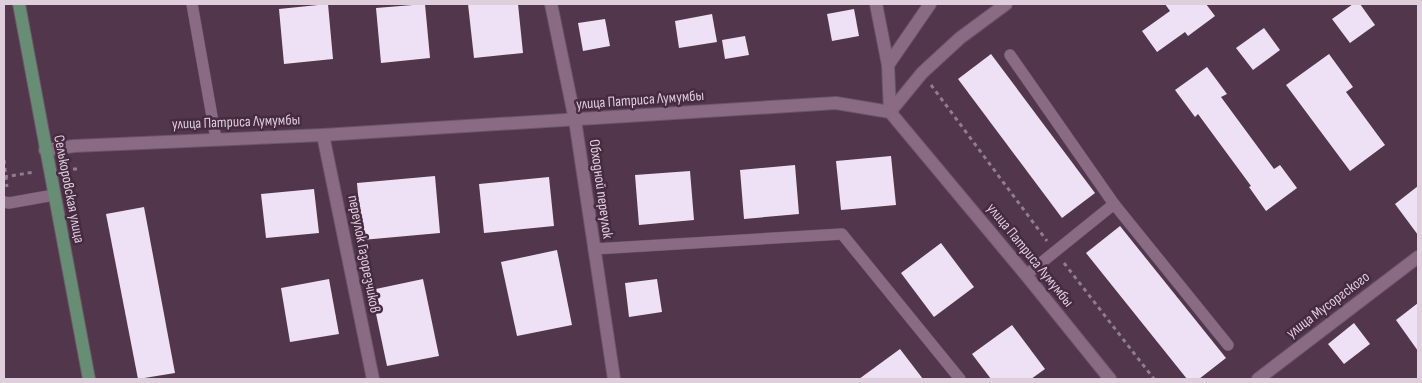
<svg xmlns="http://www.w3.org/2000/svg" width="1422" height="383" font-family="'Sofia Sans Condensed',sans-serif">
<rect width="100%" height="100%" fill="#51364c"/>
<g fill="#eee1f6">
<polygon points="328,4 333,59 284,64 279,9"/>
<polygon points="425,4 430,58 381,63 376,8"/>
<polygon points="468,4 518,4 523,53 474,58"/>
<polygon points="1165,4 1206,4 1215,16 1188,36 1185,32 1157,52 1142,31 1170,11"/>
<polygon points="1353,4 1360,4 1375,25 1350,43 1332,19"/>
<polygon points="854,9 859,36 832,41 827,14"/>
<polygon points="712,14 717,42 679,48 675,21"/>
<polygon points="605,19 610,46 583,51 578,23"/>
<polygon points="1264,28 1280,50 1253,70 1236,48"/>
<polygon points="745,36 749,55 725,59 722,40"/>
<polygon points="991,54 1095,193 1062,218 958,79"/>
<polygon points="1329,54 1353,87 1346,92 1385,145 1350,171 1286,85"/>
<polygon points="1207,67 1227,94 1221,97 1274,169 1280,165 1297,188 1266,211 1249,187 1251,186 1198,114 1195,117 1175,90"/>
<polygon points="891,156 896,205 841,210 836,161"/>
<polygon points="795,165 799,214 744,219 740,170"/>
<polygon points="690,171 694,220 639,225 635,175"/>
<polygon points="435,176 440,233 362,240 357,183"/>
<polygon points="549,177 554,226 484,233 479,184"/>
<polygon points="1418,186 1418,235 1395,204"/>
<polygon points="314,189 319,233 266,238 261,194"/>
<polygon points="144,207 175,373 138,379 106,214"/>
<polygon points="1120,226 1226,358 1199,379 1187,379 1086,253"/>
<polygon points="941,243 974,287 934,317 901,273"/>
<polygon points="557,250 572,325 517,336 501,262"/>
<polygon points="329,279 339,334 290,342 281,288"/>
<polygon points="423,279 439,356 387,366 371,290"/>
<polygon points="657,279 662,312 629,317 625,283"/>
<polygon points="1418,303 1418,351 1396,320"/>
<polygon points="1354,323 1370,344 1344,364 1328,344"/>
<polygon points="1012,325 1045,369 1031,379 991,379 972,354"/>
<polygon points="900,349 923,379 859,379"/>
</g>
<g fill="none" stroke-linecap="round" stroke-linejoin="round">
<defs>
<g id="service">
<polyline points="192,4 216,139"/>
<polyline points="1010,55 1114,204"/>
<polyline points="4,202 9,203 54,195"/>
<polyline points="594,249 842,234 960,379"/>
<polyline points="1026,275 1114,204 1228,345"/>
</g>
<g id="minor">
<polyline points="551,4 575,120 614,379"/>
<polyline points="876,4 888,65"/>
<polyline points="890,112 922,73 960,38 1006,4"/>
<polyline points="890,112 888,65 930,4"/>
<polyline points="323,135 373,379"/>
<polyline points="1258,379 1418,257"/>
</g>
<polyline id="tertiary" points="45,150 74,146 323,135 836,103 890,112 1026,275 1110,379"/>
<polyline id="primary" points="19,4 89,379"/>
</defs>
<use href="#service" stroke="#6c5568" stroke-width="12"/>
<use href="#minor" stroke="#6c5568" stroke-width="14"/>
<use href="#tertiary" stroke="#6c5568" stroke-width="14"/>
<use href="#primary" stroke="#6c5568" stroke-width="14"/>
<g stroke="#937c8e" stroke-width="3" stroke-dasharray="4 4" stroke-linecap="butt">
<polyline points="931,85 1047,241"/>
<polyline points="4,160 7,187"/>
<polyline points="65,169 77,169"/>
<polyline points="4,177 34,172"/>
<polyline points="1064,263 1154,379"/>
</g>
<use href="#service" stroke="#8a6b84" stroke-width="11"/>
<use href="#minor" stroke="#8a6b84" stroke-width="12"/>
<use href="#tertiary" stroke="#8a6b84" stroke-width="12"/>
<use href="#primary" stroke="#678d75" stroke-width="12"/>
</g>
<g text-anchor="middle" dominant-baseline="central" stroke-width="5" stroke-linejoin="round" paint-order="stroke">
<g font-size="15" fill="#dfcedb" stroke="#462b42">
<text transform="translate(640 100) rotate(-4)">улица Патриса Лумумбы</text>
<text transform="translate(236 122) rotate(-2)">улица Патриса Лумумбы</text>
<text transform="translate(69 189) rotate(79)">Селькоровская улица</text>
<text transform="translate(601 189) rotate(82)">Обходной переулок</text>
<text transform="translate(364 254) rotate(79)">переулок Газорезчиков</text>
<text transform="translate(1030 255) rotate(51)">улица Патриса Лумумбы</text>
<text transform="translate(1328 305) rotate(-37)">улица Мусоргского</text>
</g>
</g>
<rect width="1422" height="383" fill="none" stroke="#dfcedb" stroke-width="10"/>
</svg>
